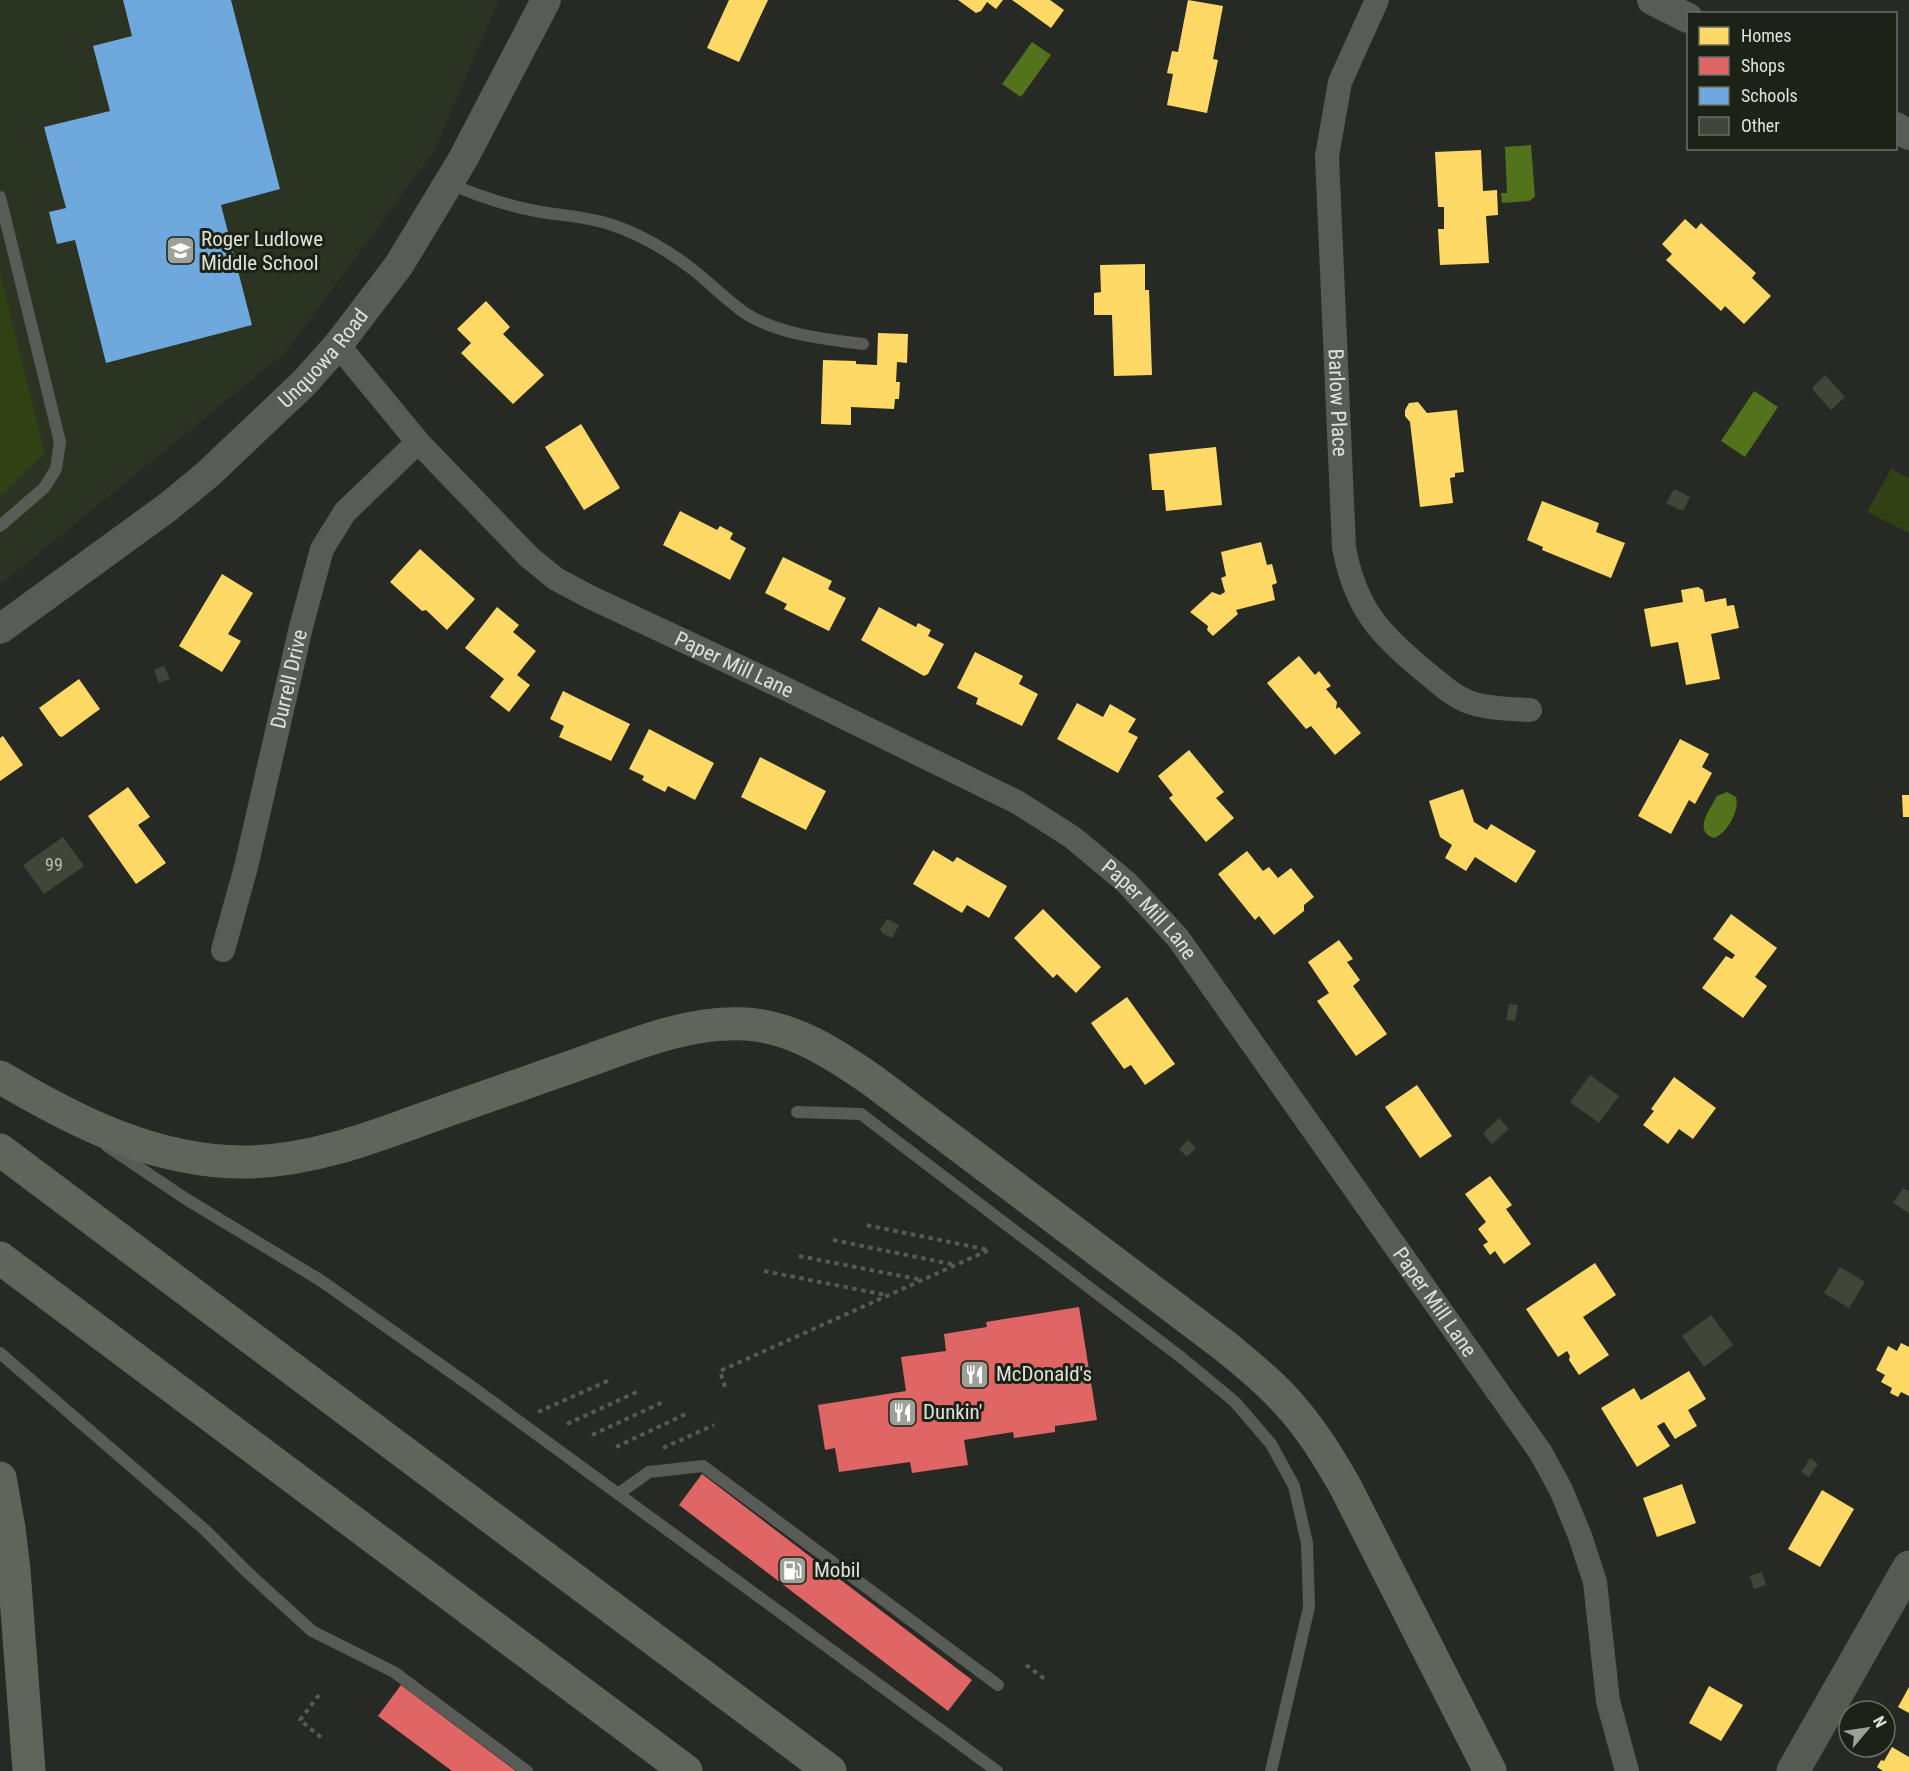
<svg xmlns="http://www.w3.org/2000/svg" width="1909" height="1771" font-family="'Roboto Condensed',sans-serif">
<rect width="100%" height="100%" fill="#272924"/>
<polygon fill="#2b3323" points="0,0 499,0 435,150 286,352 0,585"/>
<g fill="#304113">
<polygon points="0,272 45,453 0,497"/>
<polygon points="1891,469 1909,478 1909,533 1867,512"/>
</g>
<g fill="#52721b">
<polygon points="1032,42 1051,55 1021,97 1002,84"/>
<polygon points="1531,145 1535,197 1529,201 1502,203 1501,193 1507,193 1505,147"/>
<polygon points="1754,391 1778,407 1745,457 1721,441"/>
<path d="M1727,792L1736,797C1740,810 1727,834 1714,838C1692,831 1711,808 1717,796Z"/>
</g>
<g fill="#ffd966">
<polygon points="729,0 768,0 739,62 707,48"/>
<polygon points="958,0 1003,0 996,9 987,2 981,11 976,13"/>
<polygon points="1012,0 1050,0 1064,10 1051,28"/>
<polygon points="1188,0 1223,6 1213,59 1218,60 1207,113 1167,105 1173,74 1167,73 1172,51 1178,52"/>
<polygon points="1481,150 1483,191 1497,190 1498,215 1486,216 1489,263 1440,265 1438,229 1444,229 1444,207 1438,207 1435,152"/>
<polygon points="1685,219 1696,229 1701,223 1756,273 1752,278 1771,296 1744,324 1725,306 1721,311 1666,260 1672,254 1662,244"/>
<polygon points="1145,264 1145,290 1149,290 1152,375 1114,376 1112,315 1094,315 1094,293 1101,292 1100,265"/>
<polygon points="486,301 510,327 503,334 544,375 513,404 461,353 471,343 457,329"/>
<polygon points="878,333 908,334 907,363 897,362 896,382 900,382 899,399 895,399 894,409 851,407 851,425 821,424 823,360 856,361 856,364 877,365"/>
<polygon points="1418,402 1427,413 1457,410 1464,472 1455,473 1455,477 1450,478 1453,503 1420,507 1410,422 1405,416 1405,410 1409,403"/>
<polygon points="581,424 620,488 584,510 545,447"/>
<polygon points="1216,447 1222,505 1166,511 1164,490 1152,490 1149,454"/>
<polygon points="1542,501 1599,523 1596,532 1625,543 1611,578 1542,550 1543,547 1527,540"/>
<polygon points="680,511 717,530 720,526 733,533 730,539 746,548 730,580 663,545"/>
<polygon points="1261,542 1267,565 1272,564 1277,583 1272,585 1275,600 1236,610 1238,614 1213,636 1207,630 1208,626 1190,612 1212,592 1220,595 1225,592 1221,578 1226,576 1221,552"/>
<polygon points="420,549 475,599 447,630 426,610 422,611 390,582"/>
<polygon points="783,557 832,581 828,589 846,598 829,631 784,609 787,604 765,593"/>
<polygon points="222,574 253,593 228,634 241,641 222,672 179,646"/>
<polygon points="1698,587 1703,590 1705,602 1726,598 1727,606 1734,605 1739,628 1711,634 1720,679 1686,685 1678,642 1651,647 1644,609 1683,602 1681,590"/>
<polygon points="497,607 519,625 513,632 536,651 517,675 530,685 509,712 490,697 504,679 465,648"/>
<polygon points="879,607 916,627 918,623 931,630 928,636 944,644 928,674 924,676 861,640"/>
<polygon points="975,652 1023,676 1019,684 1038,694 1022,726 976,704 978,698 957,688"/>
<polygon points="1299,656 1315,675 1319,671 1331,686 1326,689 1337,702 1336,709 1339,707 1361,733 1335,755 1311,726 1306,729 1267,683"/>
<polygon points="79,679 100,709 62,737 59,736 39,708"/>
<polygon points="563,691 630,724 611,761 559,737 564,726 550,719"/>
<polygon points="1077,703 1103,717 1110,704 1136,719 1128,732 1138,737 1118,773 1057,739"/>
<polygon points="649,729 714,763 695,800 668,786 665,792 642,780 644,776 629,769"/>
<polygon points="3,736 23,765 0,781 0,738"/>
<polygon points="1680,739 1709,754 1702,767 1712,773 1695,804 1689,800 1671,834 1638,816"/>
<polygon points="1189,750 1224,792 1216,798 1234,818 1206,842 1169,798 1173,795 1158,776"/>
<polygon points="760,757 826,791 806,830 741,797"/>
<polygon points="128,787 150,817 138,825 166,863 136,884 88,816"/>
<polygon points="1463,789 1474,822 1487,830 1491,824 1536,851 1516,883 1475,857 1466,871 1445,858 1452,845 1440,837 1429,801"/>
<polygon points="1902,795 1909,795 1909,817 1903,817"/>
<polygon points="933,850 953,862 957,857 1007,886 989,918 967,905 962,913 913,884"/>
<polygon points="1247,851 1263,871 1269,867 1278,878 1291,868 1314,897 1304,905 1304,911 1274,935 1259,916 1255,920 1218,874"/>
<polygon points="1043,909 1101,967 1076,993 1057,974 1053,978 1014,938"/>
<polygon points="1731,914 1777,948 1755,977 1767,986 1743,1018 1702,988 1726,956 1732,959 1735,955 1713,939"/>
<polygon points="1339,940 1353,959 1347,962 1360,980 1353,986 1387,1034 1356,1056 1317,1001 1329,993 1308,962"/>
<polygon points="1127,997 1175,1064 1145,1085 1131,1065 1124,1069 1091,1023"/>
<polygon points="1674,1077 1716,1108 1693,1139 1679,1129 1668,1144 1643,1125 1654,1111 1651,1109"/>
<polygon points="1417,1085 1452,1136 1420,1158 1385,1107"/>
<polygon points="1490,1176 1512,1205 1506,1209 1531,1244 1504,1264 1495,1251 1490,1255 1483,1245 1488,1242 1478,1229 1486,1222 1465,1194"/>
<polygon points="1595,1263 1616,1295 1583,1317 1609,1355 1579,1375 1569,1360 1570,1356 1567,1351 1558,1357 1526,1309"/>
<polygon points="1901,1343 1909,1347 1909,1396 1901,1392 1898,1397 1890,1393 1892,1388 1881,1382 1885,1375 1876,1370 1888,1346 1897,1351"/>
<polygon points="1689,1371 1706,1399 1688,1410 1697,1426 1675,1439 1664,1422 1657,1426 1670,1446 1637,1467 1601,1408 1634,1388 1641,1400"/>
<polygon points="1682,1484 1696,1523 1657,1537 1643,1498"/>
<polygon points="1822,1490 1854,1509 1820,1567 1788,1549"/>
<polygon points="1709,1686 1743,1705 1721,1741 1689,1723"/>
<polygon points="1909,1687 1909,1713 1898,1707"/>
<polygon points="1892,1747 1909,1757 1909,1771 1883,1771 1877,1767 1881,1760 1884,1761"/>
</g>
<g fill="#e06666">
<polygon points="1079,1307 1097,1420 1055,1426 1055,1432 1014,1438 1013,1432 964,1440 968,1465 912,1473 910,1462 839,1472 835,1448 825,1450 818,1405 906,1391 901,1357 946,1351 944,1334 987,1327 986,1322"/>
<polygon points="702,1474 972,1680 948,1711 679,1505"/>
<polygon points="401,1685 516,1771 452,1771 378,1716"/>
</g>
<polygon fill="#6fa8dc" points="123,0 231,0 280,189 221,205 252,325 106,363 75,240 57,244 49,212 66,208 44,127 110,111 93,46 132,36"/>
<g fill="#414738">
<polygon points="1825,375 1845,397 1831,410 1813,390 1813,387"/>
<polygon points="1674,489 1690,497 1683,511 1666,503"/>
<polygon points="164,666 170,679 159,683 154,670"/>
<polygon points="63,837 84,866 44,894 23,865"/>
<polygon points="887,919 899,925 892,938 882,933 880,929"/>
<polygon points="1509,1004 1518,1005 1515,1021 1506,1020"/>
<polygon points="1590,1075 1619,1096 1599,1123 1570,1102"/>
<polygon points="1499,1118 1509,1129 1492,1144 1483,1133"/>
<polygon points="1188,1140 1196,1148 1187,1157 1179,1149"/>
<polygon points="1903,1188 1909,1191 1909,1213 1893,1203"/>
<polygon points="1840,1267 1865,1282 1849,1308 1824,1293"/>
<polygon points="1711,1315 1733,1345 1704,1367 1682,1336"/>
<polygon points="1810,1458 1818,1464 1809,1477 1801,1472"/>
<polygon points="1762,1572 1766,1585 1754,1589 1750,1576"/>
</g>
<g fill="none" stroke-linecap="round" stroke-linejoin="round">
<g stroke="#595a57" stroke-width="4" stroke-dasharray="4.5 4.5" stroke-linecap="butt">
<polyline points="833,1240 956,1265"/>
<polyline points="799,1256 922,1280"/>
<polyline points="764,1271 886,1295"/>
<polyline points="725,1387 720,1371 989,1250 866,1225"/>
<polyline points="538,1412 612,1379"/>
<polyline points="567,1424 639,1391"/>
<polyline points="592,1435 663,1402"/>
<polyline points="616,1447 688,1413"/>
<polyline points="663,1448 714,1425"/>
<polyline points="1026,1665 1046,1680"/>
<polyline points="319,1695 300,1720 323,1739"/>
</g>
<g stroke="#595b57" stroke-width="12">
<path d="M449,183C477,196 506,205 536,211C561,216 588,216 612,225C640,234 665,249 688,266C709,281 726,301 748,315C782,335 825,339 863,344"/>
<polyline points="0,197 60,442 56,469 44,488 0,526"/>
<polyline points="797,1112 861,1114 1182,1358 1235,1402 1271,1444 1294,1486 1307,1543 1309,1607 1271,1771"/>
<polyline points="107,1146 186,1199 320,1280 472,1387 997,1771"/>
<polyline points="0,1353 204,1529 246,1571 312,1631 394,1672 527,1771"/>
<polyline points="618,1494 649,1472 703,1466 998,1685"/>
</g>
<g stroke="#595b57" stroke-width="24">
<path id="s1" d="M1377,0L1340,82L1327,156L1344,547C1355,609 1381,636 1428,674C1443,686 1456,699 1475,704C1492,709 1512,709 1530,710"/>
<path id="s2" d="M338,345L418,442L529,557L556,579L590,597L782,687L1017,802L1072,837L1126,882L1178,938L1541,1453L1561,1490L1580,1536L1595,1582L1608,1701L1627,1771"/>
<path id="s3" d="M223,950L246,867L301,627L322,549L345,512L418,442"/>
</g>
<g stroke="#595b57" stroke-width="30">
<polyline points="1652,0 1688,18"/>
<polyline points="1896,127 1909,135"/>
<path id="s4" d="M0,629L168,507L208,474L304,383L338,345L399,265L463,159L546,0"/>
</g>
<polyline stroke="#575953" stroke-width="33" points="1793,1771 1909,1567"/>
<g stroke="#606559" stroke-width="33">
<path d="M0,1077C76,1122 156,1163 247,1162C311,1161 371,1138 431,1116C485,1097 539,1078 593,1059C642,1041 693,1021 746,1024C794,1027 834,1054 872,1080L1225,1346C1249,1366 1273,1385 1293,1409C1314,1433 1330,1460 1345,1486L1490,1771"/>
<polyline points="0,1150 830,1771"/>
<polyline points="0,1258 686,1771"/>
<polyline points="0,1478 9,1528 14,1570 29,1771"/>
</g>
</g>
<defs>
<symbol id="school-square" viewBox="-11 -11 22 22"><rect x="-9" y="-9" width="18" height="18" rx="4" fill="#9ea19a" stroke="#1d2217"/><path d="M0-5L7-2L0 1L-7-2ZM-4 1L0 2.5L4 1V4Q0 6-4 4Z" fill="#fff"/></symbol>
<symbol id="restaurant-square" viewBox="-11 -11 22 22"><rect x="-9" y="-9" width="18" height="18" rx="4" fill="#9ea19a" stroke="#1d2217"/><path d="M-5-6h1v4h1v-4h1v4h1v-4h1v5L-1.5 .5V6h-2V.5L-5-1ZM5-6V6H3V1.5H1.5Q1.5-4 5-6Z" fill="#fff"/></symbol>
<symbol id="fuel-square" viewBox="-11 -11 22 22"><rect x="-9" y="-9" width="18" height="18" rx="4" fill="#9ea19a" stroke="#1d2217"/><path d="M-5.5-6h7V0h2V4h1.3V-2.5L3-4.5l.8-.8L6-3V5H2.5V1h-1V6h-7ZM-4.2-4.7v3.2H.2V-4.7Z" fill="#fff"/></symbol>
</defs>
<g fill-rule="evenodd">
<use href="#school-square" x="164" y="234" width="33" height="33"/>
<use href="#restaurant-square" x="958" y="1358" width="33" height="33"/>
<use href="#restaurant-square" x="886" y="1396" width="33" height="33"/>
<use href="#fuel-square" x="776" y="1554" width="33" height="33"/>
</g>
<g text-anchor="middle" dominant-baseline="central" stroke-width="6" stroke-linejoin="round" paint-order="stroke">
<g font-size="18" fill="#b7bbb2">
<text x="54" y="864">99</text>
</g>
<g font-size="21" fill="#dee2da" stroke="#1d2217" text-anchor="start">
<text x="201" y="239">Roger Ludlowe<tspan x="201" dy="24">Middle School</tspan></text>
<text x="996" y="1374">McDonald's</text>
<text x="923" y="1412">Dunkin'</text>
<text x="814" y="1570">Mobil</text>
</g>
<g font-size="21" fill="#dee2da" stroke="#1d2217">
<text stroke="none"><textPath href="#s4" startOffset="423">Unquowa Road</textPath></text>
<text stroke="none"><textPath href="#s1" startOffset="412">Barlow Place</textPath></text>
<text stroke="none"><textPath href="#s2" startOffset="518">Paper Mill Lane</textPath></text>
<text stroke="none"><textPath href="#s3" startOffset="279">Durrell Drive</textPath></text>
<text stroke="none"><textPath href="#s2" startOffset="1004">Paper Mill Lane</textPath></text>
<text stroke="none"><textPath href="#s2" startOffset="1490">Paper Mill Lane</textPath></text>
</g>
</g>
<rect x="1687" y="12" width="210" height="138" fill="#1d2217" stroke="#6a6f65" stroke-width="1.5"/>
<rect x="1699" y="27" width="30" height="18" fill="#ffd966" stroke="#6a6f65" stroke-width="1.5"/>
<text x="1741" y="42" font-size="18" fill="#dee2da">Homes</text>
<rect x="1699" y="57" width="30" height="18" fill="#e06666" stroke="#6a6f65" stroke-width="1.5"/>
<text x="1741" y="72" font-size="18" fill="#dee2da">Shops</text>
<rect x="1699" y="87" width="30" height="18" fill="#6fa8dc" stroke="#6a6f65" stroke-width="1.5"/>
<text x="1741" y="102" font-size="18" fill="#dee2da">Schools</text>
<rect x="1699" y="117" width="30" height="18" fill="#414738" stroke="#6a6f65" stroke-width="1.5"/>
<text x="1741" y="132" font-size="18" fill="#dee2da">Other</text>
<g transform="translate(1867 1729) rotate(61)"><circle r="28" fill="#1d2217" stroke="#6a6f65" stroke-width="1.5"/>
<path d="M0-4.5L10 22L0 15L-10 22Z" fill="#9ea19a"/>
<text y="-9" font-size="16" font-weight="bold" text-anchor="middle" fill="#dee2da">N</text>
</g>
</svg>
